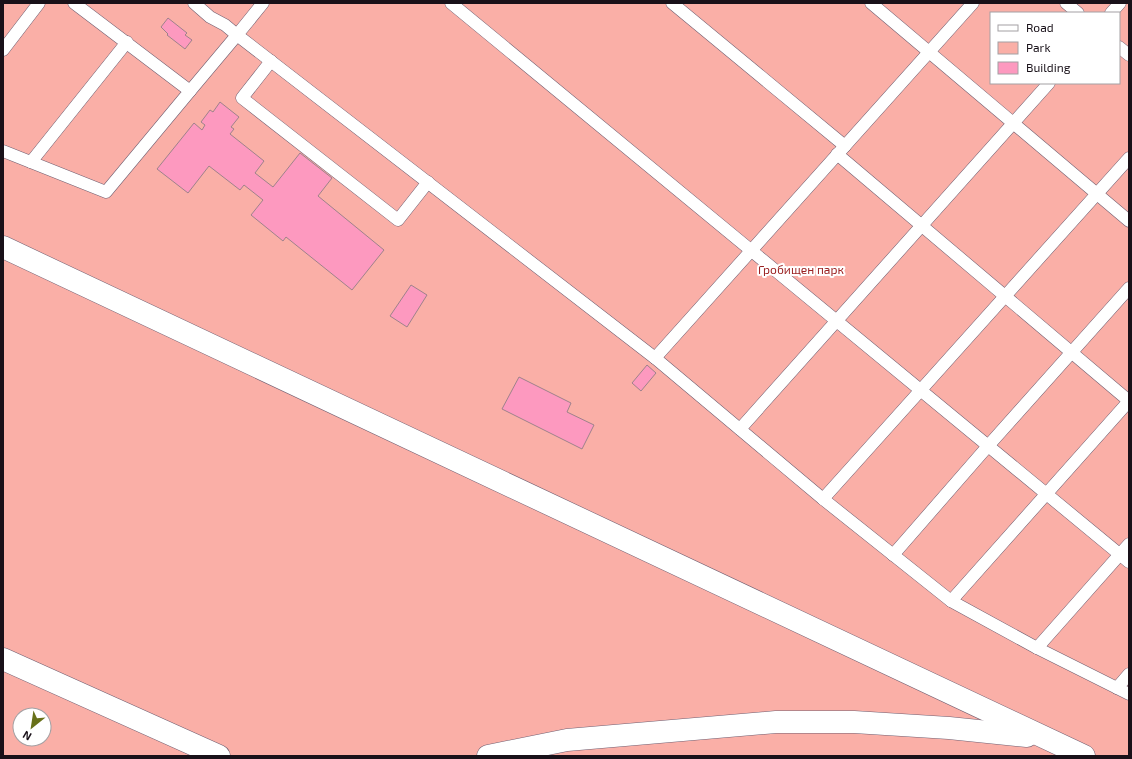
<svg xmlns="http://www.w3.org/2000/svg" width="1132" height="759" font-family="'Exo 2',sans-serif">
<rect width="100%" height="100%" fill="#fbe5fb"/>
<path fill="#faafa7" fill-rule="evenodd" d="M3,3H1129V756H3ZM991,13H1119V83H991ZM20,715H44V739H20Z"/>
<g fill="#fd99bf" stroke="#9e828b">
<polygon points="168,18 187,33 185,35 192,40 185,49 167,35 168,34 161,27"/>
<polygon points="220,102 239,117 231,127 234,129 230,134 264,161 255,173 273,187 300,153 332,178 318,196 384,250 352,290 286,237 283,241 251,215 263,200 244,185 240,190 209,166 188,193 157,169 194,123 202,130 205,125 201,122 210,110 213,112"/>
<polygon points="411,285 427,295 407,327 390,316"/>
<polygon points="647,365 656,373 641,391 632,383"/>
<polygon points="519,377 571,403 567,412 594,425 582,449 502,409"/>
</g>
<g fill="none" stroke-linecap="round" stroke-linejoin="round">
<defs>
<g id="service">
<polyline points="263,3 237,35 655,358"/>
<polyline points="451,3 1129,562"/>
<polyline points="672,3 845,146"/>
<polyline points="871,3 1129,221"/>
<polyline points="973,3 655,358 823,499 951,601 1037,648 1129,694"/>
<polyline points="1066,3 1078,13"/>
<polyline points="1111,13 1120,3"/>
<polyline points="1119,47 1129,55"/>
<polyline points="3,50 39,3"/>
<polyline points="271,61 242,98 398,220 428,182"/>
<polyline points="190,91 237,35 225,25 210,17 194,3"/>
<polyline points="3,151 106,192 190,91 74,3"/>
<polyline points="837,154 1129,401"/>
<polyline points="31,162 127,42"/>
<polyline points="740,429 1049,83"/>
<polyline points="823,499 1129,158"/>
<polyline points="893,555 988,446 1129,288"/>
<polyline points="951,601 1129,401"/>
<polyline points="1037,648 1129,544"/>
<polyline points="1117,688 1129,674"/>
</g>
<g id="minor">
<polyline points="3,247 1084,756"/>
<polyline points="3,659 219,756"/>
<polyline points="488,756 567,740 776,722 854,722 949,728 1027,736"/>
</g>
</defs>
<use href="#service" stroke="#715f71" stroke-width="13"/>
<use href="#minor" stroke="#715f71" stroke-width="23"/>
<use href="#service" stroke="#fff" stroke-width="12"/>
<use href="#minor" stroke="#fff" stroke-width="22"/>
</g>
<g text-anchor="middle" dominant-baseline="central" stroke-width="4" stroke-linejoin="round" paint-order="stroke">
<g font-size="12" fill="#9b2222" stroke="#fff">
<text x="801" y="269">Гробищен парк</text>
</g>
</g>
<rect width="1132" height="759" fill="none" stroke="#191119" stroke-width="8"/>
<rect x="990" y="12" width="130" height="72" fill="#ffffff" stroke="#a3a0a3"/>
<rect x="998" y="25" width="20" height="6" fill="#ffffff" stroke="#a3a0a3"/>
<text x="1026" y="32" font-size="12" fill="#191119">Road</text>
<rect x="998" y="42" width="20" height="12" fill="#faafa7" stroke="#a3a0a3"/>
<text x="1026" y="52" font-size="12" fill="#191119">Park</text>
<rect x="998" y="62" width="20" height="12" fill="#fd99bf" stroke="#a3a0a3"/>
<text x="1026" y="72" font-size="12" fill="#191119">Building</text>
<g transform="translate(32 727) rotate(210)"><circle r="19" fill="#ffffff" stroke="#a3a0a3"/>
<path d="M0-3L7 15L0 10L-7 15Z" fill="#687119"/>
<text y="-6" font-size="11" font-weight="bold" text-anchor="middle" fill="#191119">N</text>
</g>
</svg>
